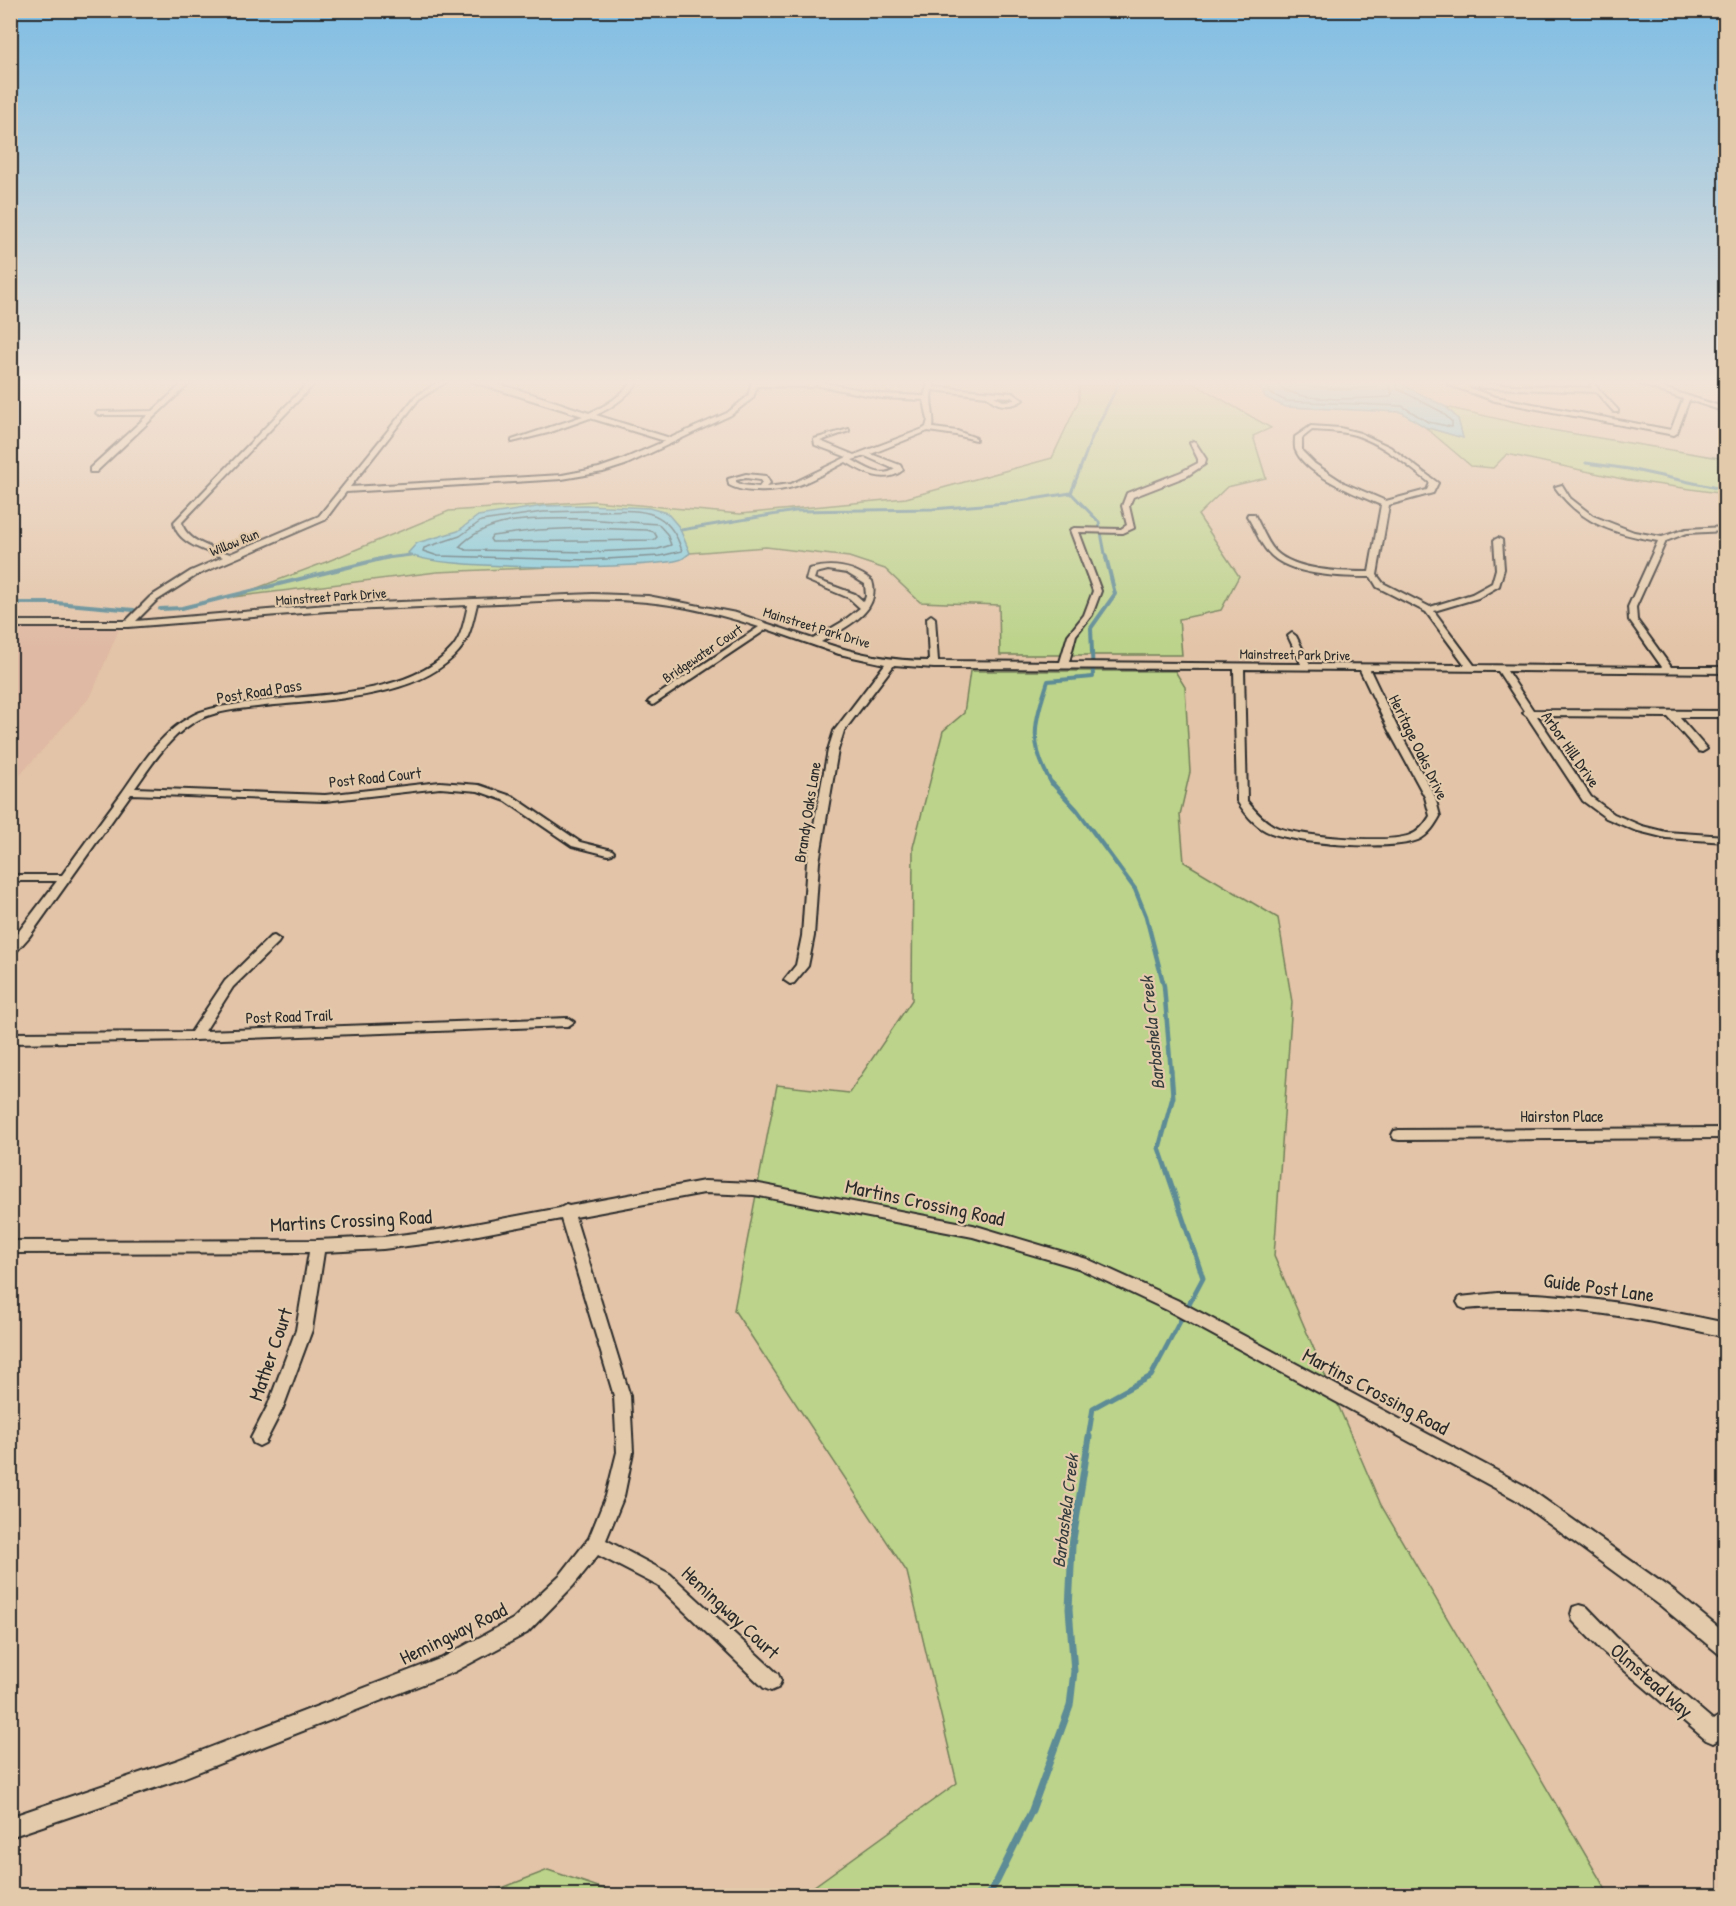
<svg xmlns="http://www.w3.org/2000/svg" width="1736" height="1906" font-family="'Patrick Hand',sans-serif">
<rect width="100%" height="100%" fill="#e3c4a8"/>
<filter id="ink" filterUnits="userSpaceOnUse"><feTurbulence type="fractalNoise" baseFrequency=".0167" numOctaves="2"/><feDisplacementMap in="SourceGraphic" scale="12" xChannelSelector="R" yChannelSelector="G"/><feConvolveMatrix kernelMatrix="1 2 1 2 8 2 1 2 1" color-interpolation-filters="sRGB"/></filter>
<g filter="url(#ink)">
<polygon fill="#dfb9a3" points="11,629 119,629 91,696 11,785"/>
<g fill="#bbd38a" stroke="#737f5a" stroke-width="1.5">
<polygon points="1079,381 1190,381 1271,428 1253,436 1266,478 1227,487 1198,515 1239,576 1221,610 1179,619 1182,655 1000,655 999,605 920,602 885,569 849,557 766,547 690,553 682,558 662,562 437,572 233,597 326,562 449,511 594,501 740,514 906,498 1052,458 1079,400"/>
<polygon points="1446,407 1539,428 1725,459 1725,494 1627,480 1507,454 1493,468 1471,466 1425,427 1463,438 1458,419"/>
<polygon points="970,671 1175,671 1185,687 1190,772 1180,815 1184,862 1278,918 1292,1002 1274,1256 1381,1505 1609,1895 802,1895 957,1783 907,1572 734,1310 777,1085 849,1093 912,1000 913,847 943,731 964,713"/>
<polygon points="548,1870 622,1895 484,1895"/>
</g>
<g fill="#7fcbde" stroke="#5d8b96" stroke-width="1.5">
<polygon points="1258,381 1396,381 1446,407 1458,419 1463,438 1425,427 1401,412 1285,407 1265,397"/>
<path d="M586,505L649,508L667,513L679,527L690,553C689,554 683,558 682,559C652,570 428,571 408,553L417,543L458,531L478,516L543,506Z"/>
</g>
<g fill="none" stroke-linecap="round" stroke-linejoin="round">
<g stroke="#4d6b73" stroke-width="1.5">
<polyline points="1265,381 1270,393 1286,401 1402,406 1428,422 1452,427 1452,422 1442,412 1398,389 1395,381"/>
<path d="M1273,381C1296,406 1358,398 1390,397L1392,394L1388,381"/>
<polyline points="1283,381 1291,385 1347,389 1376,387 1379,381"/>
<path d="M586,511C630,512 667,500 682,551L660,556L587,560L438,556L423,551L424,548L460,536L481,521L543,512Z"/>
<path d="M585,519L658,524L667,534L671,545L658,549L592,552L466,550L459,547C490,514 543,519 585,519Z"/>
<polygon points="585,528 647,530 654,532 657,537 654,540 492,542 490,539 492,536 538,530"/>
</g>
<g stroke="#5d8b96" stroke-width="3">
<polyline points="1586,463 1629,469 1726,490"/>
<polyline points="1071,493 1092,437 1120,381"/>
<polyline points="1071,493 1099,522 1106,559"/>
<polyline points="681,530 795,511 933,509 1007,503 1071,493"/>
<polyline points="378,559 411,555"/>
</g>
<g stroke="#5d8b96" stroke-width="4">
<polyline points="10,603 56,603 134,610"/>
<polyline points="160,609 182,608 389,557"/>
<path d="M1052,784C1028,743 1034,724 1048,681L1093,677L1091,628L1115,594L1106,557"/>
</g>
<polyline stroke="#5d8b96" stroke-width="4.5" points="1052,783 1077,810 1135,889 1146,916 1164,986 1171,1072"/>
<polyline stroke="#5d8b96" stroke-width="5" points="1088,1439 1093,1408 1151,1376 1203,1278 1159,1148 1173,1097 1171,1070"/>
<polyline stroke="#5d8b96" stroke-width="7" points="987,1896 997,1881 1032,1810 1070,1706 1074,1671 1069,1609 1072,1546 1089,1437"/>
<defs>
<g id="minor">
<polygon points="185,381 192,381 96,472 90,472 90,468 148,415 99,415 96,413 97,412 153,411"/>
<path d="M310,381H317L182,522C184,541 215,549 230,554L319,516L415,397L440,381H448L419,399L350,487L562,475L599,468L619,461L665,441L590,418L548,433L512,442V440L583,416L470,381C502,381 557,403 589,413C606,406 621,396 633,381H639C627,397 613,407 596,415L670,438L727,413L748,396L752,381L803,383L800,381H814L882,394L924,396L929,381H935L934,387L1013,393L1023,400C1012,408 996,407 987,396L932,390C929,403 935,415 933,428L957,431L976,438V440L956,435L928,431L871,454L900,465L903,470C885,485 863,472 846,462C814,478 794,493 757,491C747,491 738,490 729,485L728,479L746,474L766,476L770,483L766,487L791,484L847,457L815,445L814,439L849,429V431L820,441L854,455L923,429L926,427L928,420L924,400L882,398L815,385L812,387L757,386L753,398L731,415L625,465L603,472L562,479L346,492L325,520L197,575L156,601L136,621L327,605L593,594L648,596L736,613L813,639L842,622L860,608L849,598L806,580L809,569C833,563 853,566 872,581C882,613 843,628 821,642C856,654 892,661 929,661L927,618L931,615L935,618L938,661L1060,662L1068,635L1084,615L1093,591L1070,530L1074,528L1121,529L1127,525L1122,506L1127,493L1181,472L1198,463V459L1190,443L1193,441L1195,442L1206,459L1205,464L1187,476L1133,497L1129,506L1134,528L1123,533L1079,532L1101,591L1092,615L1076,635L1069,662L1301,664L1288,636L1292,633L1296,636L1310,664L1465,665L1426,612L1377,587L1371,577C1342,577 1288,576 1268,552C1259,542 1255,528 1247,516L1248,514H1254C1261,526 1266,541 1275,551C1295,571 1342,572 1369,572L1381,505C1358,495 1306,475 1296,451C1294,448 1295,441 1295,437L1311,426L1340,428L1360,433L1390,447L1438,483L1433,493L1389,505L1377,575L1383,583L1430,607L1472,594L1492,583L1496,569L1494,540L1498,538L1502,540L1504,569L1499,586L1478,598L1434,611L1474,665L1662,667L1629,620L1628,607L1658,541C1615,534 1581,524 1555,487L1562,485L1570,498L1593,516L1634,532L1662,537L1686,529L1726,527V531L1687,533L1666,541L1636,607L1637,620L1671,667H1726V673L1507,671L1533,710L1726,711V717H1679L1707,749L1702,752L1698,751L1668,717L1537,716L1591,797L1614,814L1642,826L1666,832L1726,836V842L1666,838L1634,830L1606,818L1583,801L1527,716L1523,713L1524,711L1498,671L1370,670L1398,729L1435,797L1440,816C1435,825 1429,835 1418,840C1391,851 1293,844 1266,831C1253,824 1245,813 1237,801L1234,669L934,668L894,665L844,731L838,750L819,862L814,936L808,966L794,983L790,984L784,980L796,965L802,936L807,862L828,750L834,731L885,664L839,654L767,629L653,705L648,702L650,700L759,627C727,616 681,605 647,602C591,596 533,602 477,604C473,620 470,638 459,651C415,702 319,699 257,707C239,709 217,711 200,719C171,733 153,763 135,788L325,795L440,782L479,785L514,797L580,842L612,850L614,852L612,854L608,855L572,846L506,801L478,791L440,788L325,801L131,794L29,937L14,954L10,955V943L57,881H10V875H62C81,848 101,821 121,794C141,766 159,734 190,717C203,709 219,707 233,705C298,693 407,701 453,647C462,636 465,618 468,605L327,611L128,627H10V621H126L150,597L191,571L223,557C206,551 176,543 174,522ZM994,396L1011,397L1015,400L1003,401ZM1312,430C1326,431 1341,431 1355,435C1383,444 1407,465 1430,483L1427,490L1386,501L1344,483L1315,464L1302,451V438ZM865,456L894,469H895C881,479 865,467 852,460ZM746,478L760,480L762,483L759,487L742,485L736,482V480ZM828,570L847,573L865,584L866,596L864,602L855,594L814,579L816,573ZM1244,669L1360,670L1388,729L1425,797L1430,816C1425,824 1419,832 1410,835C1388,844 1296,837 1274,826C1263,820 1255,811 1247,801Z"/>
<polygon points="1446,381 1452,381 1461,385 1464,383 1592,388 1590,385 1593,383 1618,410 1618,412 1614,412 1596,392 1466,387 1496,397 1671,430 1683,399 1631,381 1641,381 1726,408 1726,412 1689,400 1677,433 1674,435 1495,401 1449,385"/>
<polygon points="274,936 280,940 278,943 233,987 205,1031 568,1018 574,1022 568,1026 195,1040 10,1043 10,1033 191,1032 225,981 270,937"/>
<polygon points="1726,1128 1726,1138 1399,1140 1394,1139 1392,1135 1394,1131 1399,1130"/>
<polygon points="704,1181 754,1183 973,1225 1087,1259 1177,1300 1527,1487 1675,1592 1726,1634 1726,1656 1719,1654 1661,1606 1515,1499 1167,1310 1078,1268 973,1237 754,1195 704,1193 575,1217 630,1396 633,1452 624,1496 606,1540 670,1574 778,1674 781,1681 778,1688 771,1691 764,1688 658,1586 598,1555 573,1586 527,1633 454,1672 175,1781 10,1837 10,1817 175,1761 442,1658 513,1619 561,1574 589,1538 606,1496 617,1452 614,1396 561,1219 447,1241 383,1249 324,1252 312,1330 283,1408 265,1443 259,1446 253,1443 251,1438 268,1405 296,1330 309,1252 10,1253 10,1241 317,1240 383,1237 447,1229 560,1208 566,1205 569,1206"/>
<path d="M1498,1293C1576,1293 1650,1307 1726,1323V1337C1638,1318 1555,1301 1465,1309L1460,1307L1457,1302L1460,1297Z"/>
<polygon points="1580,1605 1587,1607 1616,1637 1713,1720 1726,1712 1726,1735 1713,1743 1706,1740 1602,1651 1573,1621 1571,1614 1573,1607"/>
</g>
<polygon id="tertiary" points="10,381 16,381 10,384"/>
</defs>
<use href="#minor" stroke="#2b2b2b" stroke-width="4"/>
<use href="#tertiary" stroke="#2b2b2b" stroke-width="5"/>
<use href="#minor" fill="#e3caab" fill-rule="evenodd"/>
<use href="#tertiary" fill="#e3caab" fill-rule="evenodd"/>
</g>
</g>
<linearGradient id="sky" x2="0" y2="1"><stop stop-color="#7ebde4"/><stop offset="0.59" stop-color="#f2e4d8"/><stop offset="1" stop-color="#f2e4d8" stop-opacity="0"/></linearGradient>
<rect width="1736" height="648" fill="url(#sky)"/>
<g text-anchor="middle" dominant-baseline="central" stroke-width="4.5" stroke-linejoin="round" paint-order="stroke">
<g font-size="14" fill="#2b2b2b" stroke="#e3caab">
<text transform="translate(234 542) rotate(-22)">Willow Run</text>
<text transform="translate(331 596) rotate(-4)">Mainstreet Park Drive</text>
<text transform="translate(817 627) rotate(17)">Mainstreet Park Drive</text>
<text transform="translate(702 653) rotate(-34)">Bridgewater Court</text>
<text transform="translate(1295 654) rotate(1)">Mainstreet Park Drive</text>
</g>
<g font-size="16" fill="#2b2b2b" stroke="#e3caab">
<text transform="translate(259 691) rotate(-9)">Post Road Pass</text>
<text transform="translate(1419 747) rotate(64)">Heritage Oaks Drive</text>
<text transform="translate(1571 749) rotate(55)">Arbor Hill Drive</text>
<text transform="translate(375 777) rotate(-6)">Post Road Court</text>
<text transform="translate(807 812) rotate(-81)">Brandy Oaks Lane</text>
<text transform="translate(289 1016) rotate(-2)">Post Road Trail</text>
<text x="1562" y="1116">Hairston Place</text>
</g>
<g font-size="18" font-style="italic" fill="#333b3d" stroke="#e3caab">
<text transform="translate(1152 1033) rotate(-96)">Barbashela Creek</text>
<text transform="translate(1065 1511) rotate(-83)">Barbashela Creek</text>
</g>
<g font-size="20" fill="#2b2b2b" stroke="#e3caab">
<text transform="translate(925 1202) rotate(12)">Martins Crossing Road</text>
<text transform="translate(351 1220) rotate(-3)">Martins Crossing Road</text>
<text transform="translate(1599 1287) rotate(8)">Guide Post Lane</text>
<text transform="translate(270 1354) rotate(-71)">Mather Court</text>
<text transform="translate(1376 1391) rotate(28)">Martins Crossing Road</text>
<text transform="translate(731 1612) rotate(43)">Hemingway Court</text>
<text transform="translate(453 1633) rotate(-26)">Hemingway Road</text>
<text transform="translate(1652 1680) rotate(41)">Olmstead Way</text>
</g>
</g>
<rect width="1736" height="1906" fill="none" stroke="#e3caab" stroke-width="36"/>
<rect x="18" y="18" width="1700" height="1870" fill="none" stroke="#2b2b2b" stroke-width="2" filter="url(#ink)"/>
</svg>
